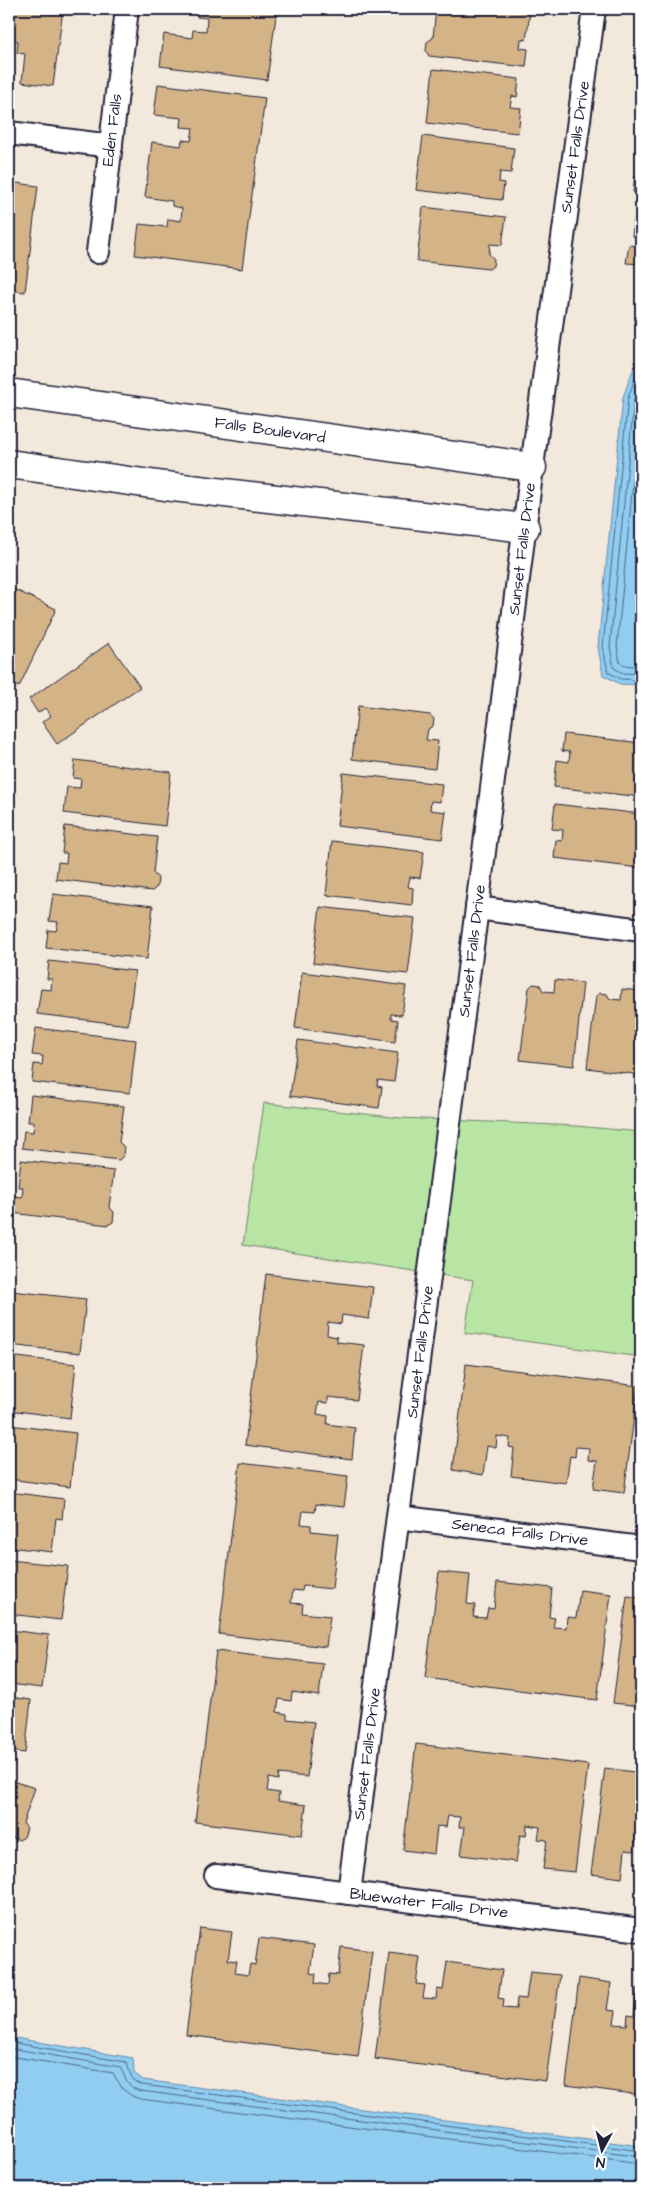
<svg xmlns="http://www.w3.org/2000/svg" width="650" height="2197" font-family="'Architects Daughter',sans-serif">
<rect width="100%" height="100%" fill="#f2e8db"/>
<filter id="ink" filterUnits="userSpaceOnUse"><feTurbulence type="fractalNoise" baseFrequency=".02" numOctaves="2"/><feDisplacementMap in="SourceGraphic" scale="10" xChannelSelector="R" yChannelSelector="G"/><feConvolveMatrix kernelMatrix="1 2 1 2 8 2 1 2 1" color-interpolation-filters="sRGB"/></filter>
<g filter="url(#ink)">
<polygon fill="#b8e5a3" stroke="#6d846f" points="264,1103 401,1118 576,1126 641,1132 641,1357 465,1333 473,1280 243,1245"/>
<g fill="#90cdf1" stroke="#6489a8">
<polygon points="641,348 641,685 620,684 603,675 598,647 623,397"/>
<polygon points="9,2037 133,2058 134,2073 143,2080 641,2146 641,2188 9,2188"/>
</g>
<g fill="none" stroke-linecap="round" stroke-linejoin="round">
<g stroke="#4e6684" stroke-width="1">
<polyline points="641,362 628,398 603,647 608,672 621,679 641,680"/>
<polyline points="641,380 634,400 610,647 614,668 623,673 641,674"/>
<polyline points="641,401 617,646 620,663 625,665 641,667"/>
<path d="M9,2042L126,2062C131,2071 129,2082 143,2085L641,2151"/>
<path d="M9,2048L120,2067C126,2078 127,2088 141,2091L641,2157"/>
<path d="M9,2056L113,2073C120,2085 125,2095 140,2099L641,2164"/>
</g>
</g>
<g fill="#d4b487" stroke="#22223b">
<polygon points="9,9 63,9 53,86 22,82 25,54 17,53 18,41 9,40"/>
<polygon points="179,9 277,9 267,80 160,66 164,34 192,38 193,30 206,31 207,18 197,17 197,11"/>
<polygon points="436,9 493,9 530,13 526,40 521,39 520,48 528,49 526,67 429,56 426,51 427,42 433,38"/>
<polygon points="433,69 519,79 517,97 512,96 510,107 521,108 518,133 427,123"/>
<polygon points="158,84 265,98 242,269 135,255 139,224 167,227 168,219 181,221 182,208 172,206 172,201 145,197 152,142 181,146 182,140 191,141 193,128 181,127 182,118 154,115"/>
<polygon points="423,136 514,148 511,173 500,172 499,182 504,183 502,200 416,190"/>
<polygon points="639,139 641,139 641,166 636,166"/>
<polygon points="635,175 641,176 641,193 633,192"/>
<polygon points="9,182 38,186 25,292 9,290"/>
<polygon points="423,207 506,217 502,245 490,244 489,254 494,259 493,266 489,269 417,261"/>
<polygon points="635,211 641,212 641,264 626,263 629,245 637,246 638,237 632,236"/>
<polygon points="9,587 56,609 19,687 9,682"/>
<polygon points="109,643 140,687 57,744 42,722 51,716 45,708 38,713 29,699"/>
<polygon points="358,706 430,715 434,719 433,726 428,729 426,740 438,741 435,769 352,759"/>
<polygon points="564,734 641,743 641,797 554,787 557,760 569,762 570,752 562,751"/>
<polygon points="75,760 171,772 165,826 64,813 67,787 80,788 81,779 73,778"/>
<polygon points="343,773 442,784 440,802 431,801 430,810 446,812 442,839 337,826"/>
<polygon points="555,804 641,814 640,868 554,858 556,840 562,841 563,830 552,829"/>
<polygon points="65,826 157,837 153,873 158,878 157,887 152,891 56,879 58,862 66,863 67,853 62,853"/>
<polygon points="332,841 424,852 420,878 410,877 408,887 413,888 412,905 326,895"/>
<polygon points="53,894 153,906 147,959 46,948 48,930 56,931 58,922 49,921"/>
<polygon points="320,907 415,918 408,974 313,963"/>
<polygon points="49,961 135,971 128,1025 37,1014 41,989 51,990 52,979 47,979"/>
<polygon points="302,972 406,986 402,1015 391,1014 391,1019 398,1020 395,1042 295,1028"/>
<polygon points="555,980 583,983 574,1066 520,1060 529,988 533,984 540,985 543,991 554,992"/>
<polygon points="622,989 641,991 641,1075 587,1068 596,996 600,993 607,994 610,999 621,1000"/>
<polygon points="36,1028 136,1040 130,1093 32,1082 34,1064 42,1065 43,1056 32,1055"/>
<polygon points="298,1040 398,1053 394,1082 378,1080 377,1086 382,1087 379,1108 290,1096"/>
<polygon points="31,1095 124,1106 119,1142 124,1147 123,1156 119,1160 22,1148 24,1131 33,1132 34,1122 28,1122"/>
<polygon points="21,1160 114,1171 109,1207 114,1212 113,1222 108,1225 12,1213 14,1196 22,1197 23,1187 18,1187"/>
<polygon points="266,1274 373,1287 369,1319 342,1315 341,1324 328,1322 327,1335 337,1337 337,1342 364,1345 357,1400 328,1397 328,1403 319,1402 317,1414 328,1416 327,1424 355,1428 352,1459 245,1445"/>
<polygon points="11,1291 86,1299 80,1353 9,1345 9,1319 13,1319 14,1308 9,1308"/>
<polygon points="9,1356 76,1364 70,1418 9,1410"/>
<polygon points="466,1364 638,1386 624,1493 593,1489 597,1461 588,1460 589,1448 576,1447 575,1457 570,1456 566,1483 511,1476 514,1448 509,1447 510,1438 497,1436 496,1448 487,1446 483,1475 453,1470"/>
<polygon points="9,1425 76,1433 70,1487 9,1479"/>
<polygon points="240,1463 348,1476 344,1507 316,1504 315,1512 303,1511 301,1524 311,1525 311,1531 338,1534 332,1589 303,1586 302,1591 293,1590 291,1603 303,1604 302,1613 330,1616 326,1647 219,1634"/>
<polygon points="9,1492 64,1499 62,1519 56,1518 52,1552 9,1547"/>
<polygon points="9,1560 68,1566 61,1620 9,1614"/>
<polygon points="439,1572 470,1575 467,1604 475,1605 473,1617 486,1618 488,1608 494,1609 497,1582 552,1588 549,1617 555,1618 553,1627 566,1628 567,1617 576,1618 580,1590 611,1594 597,1700 425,1678"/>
<polygon points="627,1596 641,1598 641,1706 613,1703"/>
<polygon points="9,1630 49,1635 42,1688 9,1684"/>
<polygon points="216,1651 323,1664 319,1696 292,1692 291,1701 279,1699 277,1712 287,1714 287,1719 314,1722 307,1777 279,1774 278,1780 269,1778 267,1791 279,1793 278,1801 306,1805 302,1835 195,1822"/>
<polygon points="9,1697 31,1700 25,1753 9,1751"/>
<polygon points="416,1744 588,1765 575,1872 543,1869 547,1840 538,1839 540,1827 527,1825 526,1836 520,1835 516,1862 461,1855 465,1827 459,1827 460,1817 448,1816 446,1827 437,1826 434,1854 403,1850"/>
<polygon points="605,1768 641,1773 641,1841 636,1840 634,1851 625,1850 622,1878 591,1874"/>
<polygon points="9,1780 35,1788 23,1823 27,1828 24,1837 19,1840 9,1836"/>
<polygon points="200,1928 232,1932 228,1960 237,1961 235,1973 248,1975 250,1964 255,1965 259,1938 314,1945 310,1973 316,1974 315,1983 328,1985 329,1974 338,1975 341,1947 372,1951 358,2057 186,2035"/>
<polygon points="389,1953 420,1957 416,1984 425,1985 423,1998 436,1999 437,1989 443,1990 447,1962 502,1970 498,1998 504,1999 503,2008 516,2009 517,1998 526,1999 530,1972 560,1975 546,2081 375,2059"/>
<polygon points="579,1978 611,1983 607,2010 616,2011 614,2024 627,2025 628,2015 634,2016 637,1988 641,1989 641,2095 566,2085"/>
</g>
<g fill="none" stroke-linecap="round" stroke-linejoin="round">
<defs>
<g id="street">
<polyline points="9,133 111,146"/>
<polyline points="98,252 127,9"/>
<polyline points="477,908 641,930"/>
<polyline points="398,1517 641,1548"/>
<polyline points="216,1876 641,1930"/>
<polyline points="349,1893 477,908 532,467 594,9"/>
</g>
<g id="secondary">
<polyline points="9,393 532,467"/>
<polyline points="9,464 165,486 525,528"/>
</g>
</defs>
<use href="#street" stroke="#22223b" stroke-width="26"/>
<use href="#secondary" stroke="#22223b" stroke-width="31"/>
<use href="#street" stroke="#fff" stroke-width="22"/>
<use href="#secondary" stroke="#fff" stroke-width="28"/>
</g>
</g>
<g text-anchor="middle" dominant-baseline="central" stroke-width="4" stroke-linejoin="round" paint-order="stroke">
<g font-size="16" fill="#22223b" stroke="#fff">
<text transform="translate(112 130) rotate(-83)">Eden Falls</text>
<text transform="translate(575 147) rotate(-82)">Sunset Falls Drive</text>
<text transform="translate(270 430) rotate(8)">Falls Boulevard</text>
<text transform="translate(522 549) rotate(-83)">Sunset Falls Drive</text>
<text transform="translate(472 951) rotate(-83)">Sunset Falls Drive</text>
<text transform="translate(420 1352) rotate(-83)">Sunset Falls Drive</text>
<text transform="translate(520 1532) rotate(7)">Seneca Falls Drive</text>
<text transform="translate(367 1754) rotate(-83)">Sunset Falls Drive</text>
<text transform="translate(429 1903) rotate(7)">Bluewater Falls Drive</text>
</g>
</g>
<rect width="650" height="2197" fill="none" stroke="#fff" stroke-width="30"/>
<rect x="15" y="15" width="620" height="2167" fill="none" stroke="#22223b" stroke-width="2" filter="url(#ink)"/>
<g transform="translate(602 2150) rotate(187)" stroke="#ffffff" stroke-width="4" paint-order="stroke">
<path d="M0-4L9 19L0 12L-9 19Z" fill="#22223b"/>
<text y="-8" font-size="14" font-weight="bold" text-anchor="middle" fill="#22223b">N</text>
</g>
</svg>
